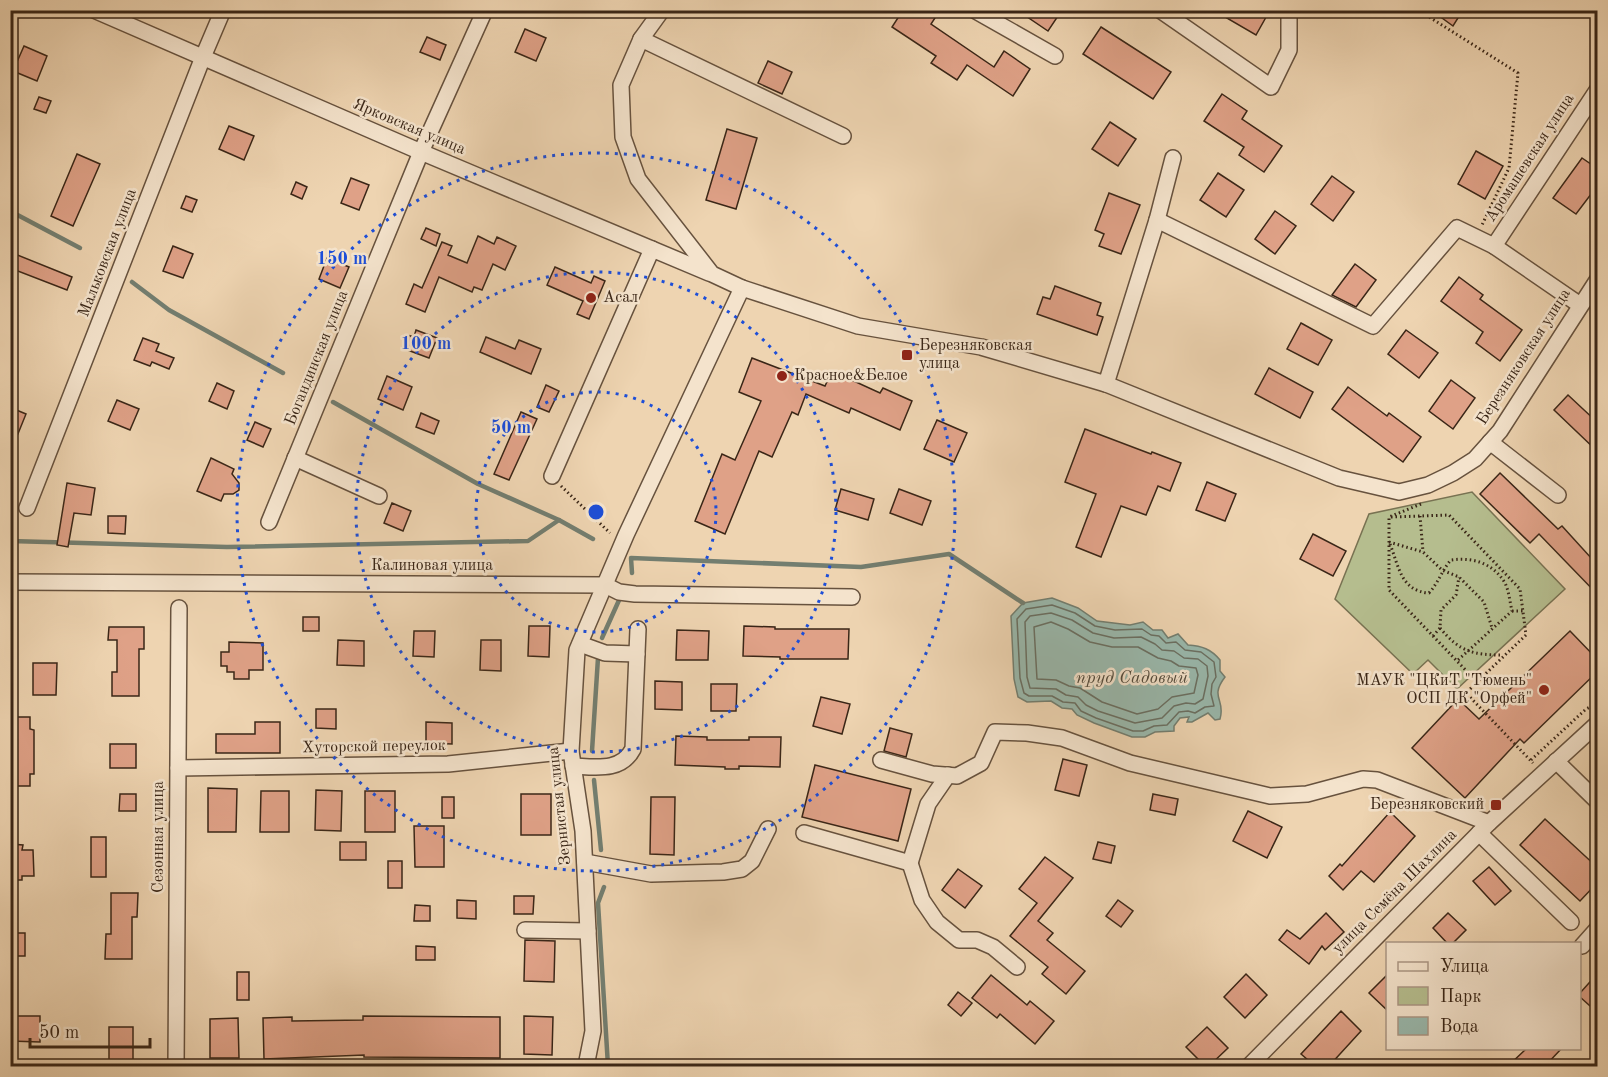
<svg xmlns="http://www.w3.org/2000/svg" width="1608" height="1077" font-family="'Old Standard TT',serif">
<rect width="100%" height="100%" fill="#eed4b1"/>
<filter id="stains"><feTurbulence type="fractalNoise" baseFrequency=".00333" numOctaves="4"/><feColorMatrix values="0 0 0 0 .2 0 0 0 0 .09 0 0 0 0 .02 0 0 0 .5 -.17"/></filter>
<radialGradient id="worn" r=".72"><stop offset=".6" stop-color="#630" stop-opacity="0"/><stop offset="1" stop-color="#630" stop-opacity=".3"/></radialGradient>
<polygon fill="#b5bd8e" stroke="#787252" stroke-width="1.5" points="1472,492 1565,589 1457,689 1428,660 1413,674 1335,599 1369,514"/>
<path fill="#99b8ac" stroke="#737e70" stroke-width="1.5" d="M1052,598L1078,608L1097,621L1130,625L1143,622L1153,630H1162L1168,638L1178,634L1188,645C1202,646 1211,649 1220,660V671L1225,677C1209,698 1226,699 1220,719L1215,720L1208,713L1192,722H1187L1189,717L1180,718L1174,726V731L1155,732L1145,737H1132L1094,723L1077,715L1072,709L1062,708L1051,701L1027,702L1018,697L1014,679L1011,616L1023,603Z"/>
<g fill="none" stroke-linecap="round" stroke-linejoin="round">
<g stroke="#6a6f62" stroke-width="1.5">
<polygon points="1052,605 1075,613 1095,626 1115,630 1142,629 1151,635 1159,636 1166,643 1176,642 1185,650 1201,652 1214,662 1216,677 1212,684 1211,694 1214,706 1205,707 1195,713 1188,711 1179,712 1167,725 1154,726 1143,731 1133,731 1096,718 1081,711 1075,703 1063,702 1052,696 1029,696 1024,693 1020,678 1017,619 1026,609"/>
<polygon points="1051,613 1072,620 1093,633 1114,638 1141,637 1155,644 1162,650 1174,651 1184,658 1198,659 1207,666 1208,676 1203,699 1195,704 1186,703 1174,706 1162,718 1135,723 1098,711 1086,705 1078,697 1066,695 1056,689 1030,688 1027,677 1025,622 1030,616"/>
<polygon points="1051,622 1068,629 1090,642 1112,647 1138,647 1158,658 1171,661 1179,666 1196,668 1198,675 1194,693 1172,697 1158,709 1137,714 1102,702 1080,688 1069,686 1056,680 1037,679 1034,627"/>
</g>
<g stroke="#737e70" stroke-width="4.5">
<polyline points="10,211 80,248"/>
<polyline points="132,282 169,310 283,373"/>
<polyline points="333,402 478,484 559,520"/>
<polyline points="10,541 227,547 528,541 559,520 593,539"/>
<polyline points="632,573 631,558 861,567 949,554 1023,603"/>
<polyline points="602,638 620,598"/>
<polyline points="592,751 598,658"/>
<polyline points="594,780 601,850"/>
<polyline points="604,887 598,903 608,1066"/>
</g>
</g>
<g fill="#dfa187" stroke="#3a2617" stroke-width="1.5">
<polygon points="903,10 925,10 935,18 931,24 994,67 1004,51 1030,69 1013,96 967,65 957,80 931,63 936,56 892,27"/>
<polygon points="1017,10 1062,10 1048,31"/>
<polygon points="1213,10 1270,10 1256,35"/>
<polygon points="1431,10 1463,10 1453,26"/>
<polygon points="1101,27 1171,72 1153,99 1083,54"/>
<polygon points="525,29 546,38 536,61 515,52"/>
<polygon points="427,37 446,45 440,60 420,52"/>
<polygon points="24,46 47,56 37,81 13,71"/>
<polygon points="768,61 792,72 782,94 758,83"/>
<polygon points="1222,94 1247,111 1242,119 1282,146 1264,172 1239,155 1244,147 1204,121"/>
<polygon points="39,97 51,101 46,113 34,109"/>
<polygon points="1110,122 1136,139 1118,166 1092,149"/>
<polygon points="229,126 254,136 244,160 219,149"/>
<polygon points="727,129 757,138 736,209 706,200"/>
<polygon points="1476,151 1503,166 1485,199 1458,184"/>
<polygon points="77,154 100,164 73,226 51,216"/>
<polygon points="1582,158 1598,169 1598,185 1576,214 1553,198"/>
<polygon points="1218,173 1244,190 1226,217 1200,200"/>
<polygon points="1332,176 1354,192 1333,221 1311,204"/>
<polygon points="351,178 369,185 359,210 341,203"/>
<polygon points="296,182 307,187 302,199 291,194"/>
<polygon points="1109,193 1140,205 1121,254 1099,246 1104,234 1095,230"/>
<polygon points="186,196 197,200 192,212 181,208"/>
<polygon points="1275,211 1296,226 1275,254 1255,239"/>
<polygon points="426,228 440,234 436,246 421,239"/>
<polygon points="478,236 494,244 497,237 516,246 505,270 493,264 482,290 474,287 472,292 439,277 425,312 406,304 414,284 422,288 442,242 452,246 448,255 467,263"/>
<polygon points="173,246 193,254 183,278 163,271"/>
<polygon points="10,252 72,277 67,290 10,268"/>
<polygon points="327,258 349,267 340,288 319,279"/>
<polygon points="1355,264 1376,280 1356,307 1332,295"/>
<polygon points="555,267 591,283 594,276 605,281 589,319 577,314 583,301 547,285"/>
<polygon points="1459,277 1483,295 1480,299 1522,330 1500,361 1476,343 1483,332 1441,301"/>
<polygon points="1055,286 1101,303 1097,315 1103,317 1097,335 1037,314 1043,297 1050,299"/>
<polygon points="1301,323 1332,340 1318,365 1287,349"/>
<polygon points="416,330 437,338 429,358 402,348 407,335 414,337"/>
<polygon points="1406,330 1438,353 1419,378 1388,354"/>
<polygon points="486,337 515,349 519,340 541,349 531,374 480,352"/>
<polygon points="143,338 159,344 156,351 174,358 169,369 152,362 150,366 134,360"/>
<polygon points="752,358 825,386 832,371 880,393 883,388 912,401 900,430 851,408 849,413 806,394 798,415 792,412 772,457 759,451 725,534 695,521 722,454 735,460 761,401 739,392"/>
<polygon points="1269,368 1313,392 1300,418 1255,394"/>
<polygon points="387,376 412,387 403,410 378,399"/>
<polygon points="1451,380 1475,398 1453,429 1429,411"/>
<polygon points="217,383 234,391 227,409 209,401"/>
<polygon points="546,385 559,391 549,412 537,407"/>
<polygon points="1348,387 1387,416 1389,413 1421,437 1403,462 1332,409"/>
<polygon points="1568,395 1598,423 1598,452 1554,410"/>
<polygon points="117,400 139,409 130,430 108,421"/>
<polygon points="14,409 26,414 11,451 10,417"/>
<polygon points="521,412 537,419 509,480 494,474"/>
<polygon points="421,413 439,421 434,434 416,427"/>
<polygon points="937,420 967,433 954,462 924,449"/>
<polygon points="255,422 271,429 263,447 247,440"/>
<polygon points="1085,429 1151,454 1152,452 1181,463 1170,491 1158,486 1146,515 1121,506 1101,557 1076,547 1096,494 1065,482"/>
<polygon points="211,458 234,469 232,474 239,483 239,490 233,494 224,494 221,501 197,491"/>
<polygon points="1500,473 1558,529 1562,526 1592,559 1598,553 1598,595 1539,534 1530,543 1480,494"/>
<polygon points="1207,482 1236,494 1225,521 1196,510"/>
<polygon points="67,483 95,488 91,515 74,513 68,547 57,545"/>
<polygon points="841,489 874,499 868,520 835,510"/>
<polygon points="899,489 931,501 922,525 890,513"/>
<polygon points="392,503 411,511 403,531 384,523"/>
<polygon points="108,516 126,516 125,534 108,533"/>
<polygon points="1313,534 1346,551 1333,576 1300,559"/>
<rect x="303" y="617" width="16" height="14"/>
<polygon points="529,626 550,626 549,657 528,656"/>
<polygon points="744,626 775,627 775,629 849,629 848,659 780,659 780,657 743,656"/>
<polygon points="109,627 144,627 144,649 139,649 139,696 112,696 112,672 117,672 117,640 108,640"/>
<polygon points="677,630 709,631 708,660 676,660"/>
<polygon points="414,631 435,631 434,657 413,656"/>
<polygon points="1570,631 1598,660 1598,671 1524,743 1520,739 1465,798 1412,748 1458,699 1479,719"/>
<polygon points="338,640 364,641 364,666 337,665"/>
<polygon points="481,640 501,640 501,671 480,670"/>
<polygon points="229,642 263,643 263,670 249,670 249,679 234,679 234,672 227,672 227,666 221,666 221,652 229,652"/>
<polygon points="33,663 57,663 56,695 33,695"/>
<polygon points="655,681 682,682 682,710 655,709"/>
<polygon points="711,684 737,684 736,711 711,711"/>
<polygon points="821,697 850,704 842,734 813,726"/>
<polygon points="316,709 336,709 336,729 316,728"/>
<polygon points="10,717 30,717 30,729 34,730 34,774 30,774 30,786 10,786"/>
<polygon points="255,722 280,722 280,753 216,753 216,734 255,734"/>
<polygon points="426,722 452,723 452,744 426,743"/>
<polygon points="890,728 912,734 906,757 884,751"/>
<polygon points="676,736 707,737 707,740 749,740 749,737 781,737 780,767 739,766 739,769 725,769 725,767 675,765"/>
<rect x="110" y="744" width="26" height="24"/>
<polygon points="1063,759 1087,765 1079,796 1055,790"/>
<polygon points="815,765 911,789 898,841 802,817"/>
<polygon points="208,788 237,789 236,832 208,832"/>
<polygon points="316,790 342,791 341,831 315,830"/>
<polygon points="261,791 289,791 289,832 260,832"/>
<rect x="365" y="791" width="30" height="41"/>
<polygon points="120,794 136,794 136,811 119,811"/>
<rect x="521" y="794" width="30" height="41"/>
<polygon points="1153,794 1178,799 1175,815 1150,810"/>
<rect x="442" y="797" width="12" height="21"/>
<polygon points="651,797 675,797 674,855 650,854"/>
<polygon points="1248,811 1282,827 1267,858 1233,841"/>
<polygon points="1390,812 1415,836 1374,882 1361,871 1343,890 1329,876 1340,864 1342,866"/>
<polygon points="1545,819 1598,868 1598,882 1580,901 1520,845"/>
<polygon points="414,826 444,826 444,867 415,867"/>
<rect x="91" y="837" width="15" height="40"/>
<rect x="340" y="842" width="26" height="18"/>
<polygon points="1098,842 1115,846 1111,863 1093,859"/>
<polygon points="10,844 23,845 22,850 33,850 34,876 22,876 22,880 10,880"/>
<polygon points="1045,857 1073,878 1038,921 1053,933 1047,940 1085,971 1066,994 1042,974 1048,967 1010,936 1037,903 1019,889"/>
<rect x="388" y="861" width="14" height="27"/>
<polygon points="1489,867 1511,891 1495,905 1473,881"/>
<polygon points="958,869 982,886 965,908 942,890"/>
<polygon points="111,893 138,893 137,917 132,917 132,959 105,959 106,934 111,934"/>
<polygon points="514,896 534,896 533,914 514,914"/>
<polygon points="457,900 476,901 476,919 457,918"/>
<polygon points="1118,900 1133,911 1121,927 1106,916"/>
<polygon points="415,905 430,906 430,921 414,921"/>
<polygon points="1326,913 1344,932 1325,950 1322,946 1309,964 1279,940 1287,930 1300,939"/>
<polygon points="1448,913 1466,930 1452,944 1448,944 1433,928"/>
<rect x="10" y="933" width="15" height="23"/>
<polygon points="525,940 555,941 554,982 524,981"/>
<polygon points="416,946 435,947 435,960 416,960"/>
<rect x="237" y="972" width="12" height="28"/>
<polygon points="1598,973 1598,1013 1580,997 1580,993"/>
<polygon points="1246,974 1267,995 1245,1018 1224,997"/>
<polygon points="1388,974 1388,1011 1369,993"/>
<polygon points="991,975 1027,1005 1030,1001 1054,1021 1035,1044 1000,1014 997,1018 972,998"/>
<polygon points="958,992 972,1003 961,1016 948,1005"/>
<polygon points="1341,1011 1361,1031 1329,1066 1315,1066 1301,1054"/>
<polygon points="10,1016 40,1016 40,1042 10,1041"/>
<polygon points="363,1016 500,1017 500,1058 364,1057 364,1055 264,1059 263,1018 292,1017 292,1021 363,1020"/>
<polygon points="524,1016 553,1017 552,1055 524,1054"/>
<polygon points="238,1018 239,1058 210,1058 210,1019"/>
<rect x="109" y="1027" width="24" height="39"/>
<polygon points="1207,1027 1228,1048 1209,1066 1205,1066 1186,1047"/>
<polygon points="1527,1048 1562,1048 1545,1066 1508,1066"/>
</g>
<g fill="none" stroke-linecap="round" stroke-linejoin="round">
<defs>
<g id="minor">
<polyline points="94,10 421,152 709,273"/>
<polyline points="662,10 641,39 621,85 623,137 638,179 712,274 742,288 858,326 981,347 1106,384 1339,478 1399,492 1428,485 1453,473 1475,459 1500,431 1598,279"/>
<polyline points="974,10 1055,56"/>
<polyline points="1160,10 1271,87 1289,50 1289,10"/>
<polyline points="641,39 843,136"/>
<polyline points="1157,220 1373,326 1457,228 1494,246 1580,305"/>
<polyline points="1494,246 1598,89"/>
<polyline points="1106,384 1157,220 1173,158"/>
<polyline points="1490,442 1558,495"/>
<polyline points="295,458 379,496"/>
<polyline points="552,476 652,249"/>
<polyline points="27,508 203,57 223,10"/>
<polyline points="269,522 421,152 485,10"/>
<polyline points="10,582 605,585 619,592 635,594 852,597"/>
<polyline points="580,644 605,653 637,654"/>
<polyline points="881,760 932,774 957,776 981,763 995,732 1027,733 1062,738 1130,763 1270,796 1307,794 1363,779 1377,780 1489,823"/>
<polyline points="1556,761 1598,802"/>
<path d="M573,766C596,767 621,772 633,749L638,629"/>
<polyline points="178,768 448,764 571,751"/>
<polyline points="804,833 910,863 928,804 948,775"/>
<polyline points="1479,833 1571,922"/>
<polyline points="585,862 651,874 723,872 742,869 752,861 768,829"/>
<polyline points="910,863 922,900 937,922 959,940 977,940 993,947 1017,967"/>
<polyline points="525,930 588,931"/>
<polyline points="1582,946 1598,928"/>
<polyline points="176,1066 179,608"/>
<polyline points="586,1066 593,1031 583,831 571,751 577,650 626,535 742,288"/>
<polyline points="1249,1066 1489,823 1598,723"/>
</g>
</defs>
<use href="#minor" stroke="#67523e" stroke-width="18"/>
<g stroke="#3a2617" stroke-width="3" stroke-dasharray="1.5 3" stroke-linecap="butt">
<polyline points="1418,10 1518,73 1509,168 1482,225"/>
<polyline points="561,486 610,533"/>
<polyline points="1421,504 1389,517 1389,590 1477,682 1466,693 1533,763"/>
<polyline points="1420,516 1423,552"/>
<polyline points="1391,517 1449,515 1520,589 1526,635 1477,682"/>
<polyline points="1389,542 1423,552 1442,570 1459,577 1484,602 1492,628"/>
<path d="M1390,544C1399,567 1401,591 1429,593C1439,582 1442,570 1451,560C1473,557 1493,563 1505,583C1509,591 1510,603 1512,611L1457,661"/>
<polyline points="1512,611 1523,611"/>
<path d="M1440,628C1460,652 1473,655 1503,655"/>
<polyline points="1433,636 1440,628 1441,610 1456,595 1459,577"/>
<polyline points="1531,760 1586,709 1598,703"/>
</g>
<use href="#minor" stroke="#f4e3cc" stroke-width="15"/>
</g>
<g fill="none" stroke="#1d4ed8" stroke-width="3" stroke-dasharray="3 6">
<circle cx="596" cy="512" r="120"/>
<circle cx="596" cy="512" r="240"/>
<circle cx="596" cy="512" r="359"/>
</g>
<g fill="#8f2418" stroke="#f4e3cc" stroke-width="2">
<circle cx="591" cy="298" r="6"/>
<rect x="901" y="349" width="12" height="12" rx="3"/>
<circle cx="782" cy="376" r="6"/>
<circle cx="1544" cy="690" r="6"/>
<rect x="1490" y="799" width="12" height="12" rx="3"/>
</g>
<g text-anchor="middle" dominant-baseline="central" stroke-width="5" stroke-linejoin="round" paint-order="stroke">
<g font-size="16" fill="#3a2617" stroke="#f4e3cc">
<text transform="translate(409 127) rotate(23)">Ярковская улица</text>
<text transform="translate(1530 158) rotate(-57)">Аромашевская улица</text>
<text transform="translate(108 253) rotate(-69)">Мальковская улица</text>
<text transform="translate(1524 357) rotate(-57)">Березняковская улица</text>
<text transform="translate(317 358) rotate(-68)">Богандинская улица</text>
<text x="432" y="566">Калиновая улица</text>
<text transform="translate(374 747) rotate(-1)">Хуторской переулок</text>
<text transform="translate(560 806) rotate(-96)">Зернистая улица</text>
<text transform="translate(159 837) rotate(-90)">Сезонная улица</text>
<text transform="translate(1395 892) rotate(-45)">улица Семёна Шахлина</text>
</g>
<g font-size="16" fill="#3a2617" stroke="#f4e3cc" text-anchor="start">
<text x="603" y="298">Асал</text>
<text x="919" y="346">Березняковская<tspan x="919" dy="18">улица</tspan></text>
<text x="794" y="376">Красное&amp;Белое</text>
<text x="1532" y="681" text-anchor="end">МАУК "ЦКиТ "Тюмень"<tspan x="1532" dy="18">ОСП ДК "Орфей"</tspan></text>
<text x="1484" y="805" text-anchor="end">Березняковский</text>
</g>
<g font-size="18" font-style="italic" fill="#524a3c" stroke="#f4e3cc">
<text x="1132" y="678">пруд Садовый</text>
</g>
</g>
<circle cx="596" cy="512" r="9" fill="#1d4ed8" stroke="#f4e3cc" stroke-width="3"/>
<g font-size="18" text-anchor="middle" font-weight="bold" fill="#1d4ed8" stroke="#f4e3cc" stroke-width="5" stroke-linejoin="round" paint-order="stroke">
<text x="342" y="264">150 m</text>
<text x="426" y="349">100 m</text>
<text x="511" y="433">50 m</text>
</g>
<rect width="1608" height="1077" fill="none" stroke="#eed4b1" stroke-width="36"/>
<rect x="12" y="12" width="1584" height="1053" fill="none" stroke="#3a2617" stroke-width="3"/>
<rect x="18" y="18" width="1572" height="1041" fill="none" stroke="#3a2617" stroke-width="1.5"/>
<rect x="1386" y="942" width="195" height="108" fill="#f4e3cc" stroke="#aa9784" stroke-width="1.5"/>
<rect x="1398" y="962" width="30" height="9" fill="#f4e3cc" stroke="#aa9784" stroke-width="1.5"/>
<text x="1440" y="972" font-size="18" fill="#3a2617">Улица</text>
<rect x="1398" y="987" width="30" height="18" fill="#b5bd8e" stroke="#aa9784" stroke-width="1.5"/>
<text x="1440" y="1002" font-size="18" fill="#3a2617">Парк</text>
<rect x="1398" y="1017" width="30" height="18" fill="#99b8ac" stroke="#aa9784" stroke-width="1.5"/>
<text x="1440" y="1032" font-size="18" fill="#3a2617">Вода</text>
<path d="M30 1038v9h120v-9" fill="none" stroke="#3a2617" stroke-width="3"/>
<text x="39" y="1038" font-size="18" fill="#3a2617" stroke="#f4e3cc" stroke-width="4.5" paint-order="stroke">50 m</text>
<rect width="100%" height="100%" filter="url(#stains)"/>
<rect width="100%" height="100%" fill="url(#worn)"/>
</svg>
